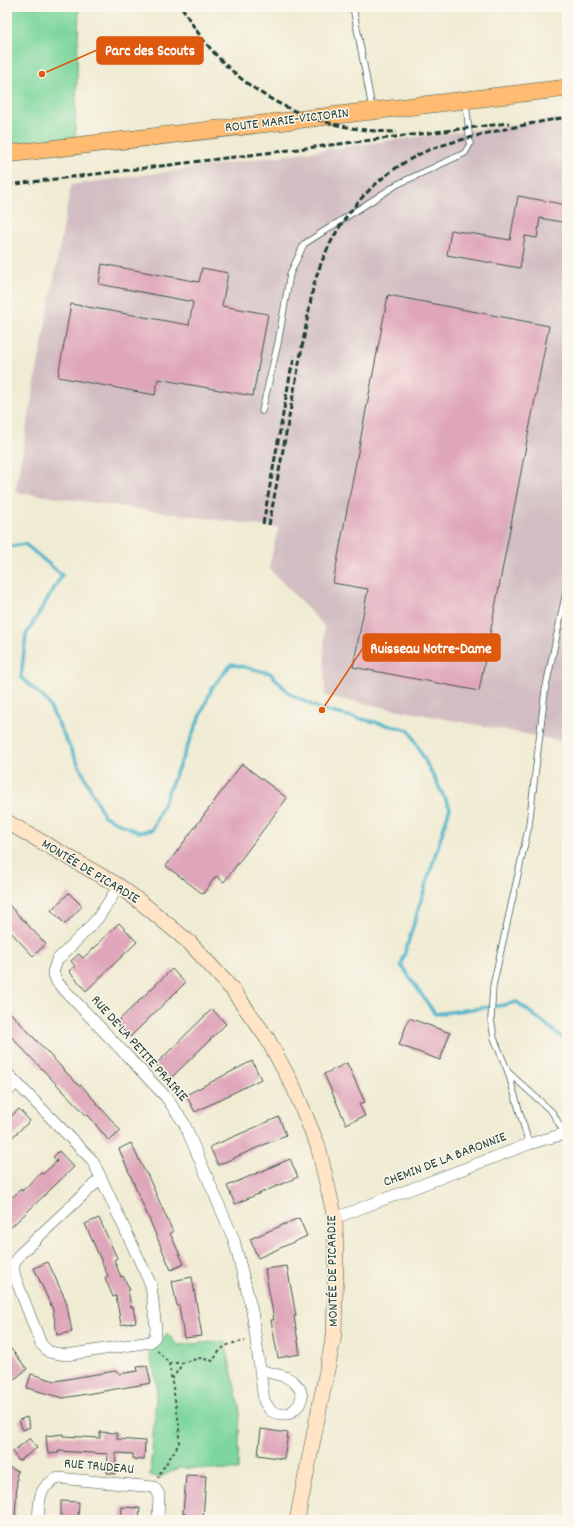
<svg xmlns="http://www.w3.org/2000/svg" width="574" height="1527" font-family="Dekko,sans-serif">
<rect width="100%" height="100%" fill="#fbf7ec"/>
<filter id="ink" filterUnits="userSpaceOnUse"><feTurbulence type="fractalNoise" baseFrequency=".025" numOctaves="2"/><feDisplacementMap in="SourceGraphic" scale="8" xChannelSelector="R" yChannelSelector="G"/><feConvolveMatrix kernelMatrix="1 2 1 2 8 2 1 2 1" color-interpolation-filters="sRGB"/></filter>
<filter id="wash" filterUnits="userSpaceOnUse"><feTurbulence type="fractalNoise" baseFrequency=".012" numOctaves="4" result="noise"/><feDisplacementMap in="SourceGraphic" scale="16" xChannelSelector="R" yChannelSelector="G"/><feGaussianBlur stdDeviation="0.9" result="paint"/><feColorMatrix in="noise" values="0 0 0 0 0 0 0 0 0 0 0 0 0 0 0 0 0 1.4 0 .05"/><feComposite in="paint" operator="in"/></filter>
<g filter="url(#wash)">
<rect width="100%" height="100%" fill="#f0ebd3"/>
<polygon fill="#d2bec2" points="567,118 567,742 325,696 324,626 269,568 278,528 15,492 71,185 394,140"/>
<g fill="#7cd69c" stroke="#4e8a68">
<polygon points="7,7 79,7 75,142 7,149"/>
<polygon points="167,1333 177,1345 225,1341 240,1410 238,1470 179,1468 159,1478 150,1475 157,1384 148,1349 152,1349"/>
</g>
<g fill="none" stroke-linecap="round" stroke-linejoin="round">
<polyline stroke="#4cb4ca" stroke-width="3.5" points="7,547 25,544 62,575 26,635 21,677 47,701 104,816 138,832 152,830 212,688 231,664 270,673 290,694 322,710 409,730 450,808 401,965 435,1014 504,1005 517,1002 567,1041"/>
</g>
<g id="blocks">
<g fill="#dfa5ba">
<polygon points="518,196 567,205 567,223 540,218 537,238 525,236 520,268 447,255 451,230 510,240"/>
<polygon points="102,264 199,282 202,268 228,273 222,306 268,314 253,396 158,379 155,395 58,377 71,304 189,325 193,302 99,284"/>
<polygon points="388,295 549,326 479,691 353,667 368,589 333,583"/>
<polygon points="242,764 287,798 224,882 216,876 203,894 166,866"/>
<polygon points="69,893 82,906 65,924 51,910"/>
<polygon points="7,903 46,944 33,956 7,928"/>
<polygon points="119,923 137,942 86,991 69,971 75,966 71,961 79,954 83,958 100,943 99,942"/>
<polygon points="172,969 185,983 130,1037 116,1023"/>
<polygon points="7,1009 79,1086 81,1085 121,1131 109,1141 88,1115 87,1116 18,1044 7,1032"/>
<polygon points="212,1009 226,1024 170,1079 156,1064"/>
<polygon points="409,1018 450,1033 440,1060 399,1045"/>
<polygon points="252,1061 261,1079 195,1112 186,1095"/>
<polygon points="347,1063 365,1102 359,1104 365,1116 346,1124 324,1074"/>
<polygon points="19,1109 30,1121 7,1142 7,1120"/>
<polygon points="279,1117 286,1135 218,1165 210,1147"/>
<polygon points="131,1143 146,1174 147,1174 173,1232 170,1233 184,1264 171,1270 119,1149"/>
<polygon points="59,1151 74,1167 7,1231 7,1202 21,1189 22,1191 41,1173 43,1174 57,1161 53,1157"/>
<polygon points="290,1159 298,1177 235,1204 227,1186"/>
<polygon points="99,1218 117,1258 114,1260 121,1277 123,1276 130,1290 128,1290 131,1307 133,1307 136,1322 121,1325 116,1296 113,1297 105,1278 108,1276 85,1224"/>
<polygon points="299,1218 307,1236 258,1258 250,1239"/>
<polygon points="48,1262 66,1301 72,1332 57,1335 53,1310 34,1268"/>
<polygon points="287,1266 296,1316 294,1316 300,1354 278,1358 271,1320 274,1320 265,1269"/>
<polygon points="192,1277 202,1336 184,1338 179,1306 177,1306 172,1281"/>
<polygon points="7,1344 27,1369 7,1385"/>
<polygon points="147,1366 151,1383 63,1398 27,1388 31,1374 55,1381 115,1371 116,1372 118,1372 119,1374 138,1371 137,1367"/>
<polygon points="27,1417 30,1427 23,1430 19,1420"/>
<polygon points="261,1429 288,1433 284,1459 258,1455"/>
<polygon points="100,1432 117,1433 117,1439 145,1441 144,1460 133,1459 133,1454 116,1453 115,1474 107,1473 108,1454 58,1451 59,1453 48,1454 46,1436 63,1434 63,1436 100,1438"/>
<polygon points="30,1438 37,1448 19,1461 12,1452"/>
<polygon points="7,1467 18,1471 16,1477 17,1478 15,1520 7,1520"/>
<polygon points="186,1475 206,1476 203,1520 185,1520 186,1514 183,1514"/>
<polygon points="61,1501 79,1502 78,1520 61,1520"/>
<polygon points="122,1507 140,1508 139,1520 121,1520"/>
</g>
</g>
</g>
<g filter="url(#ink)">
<use href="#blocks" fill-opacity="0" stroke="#3e574c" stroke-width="1"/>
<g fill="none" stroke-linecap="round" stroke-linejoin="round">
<defs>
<g id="lane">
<polyline points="353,7 372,108"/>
<polyline points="262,411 278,343 290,274 304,244 398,184 465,153 470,144 466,102"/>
<polyline points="508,1072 494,1038 491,1019 493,986 529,825 545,691 567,587"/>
<polyline points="529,1144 508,1072 552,1112 565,1134"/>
</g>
<g id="street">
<polyline points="119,886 98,918 86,931 57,960 53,972 57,982 166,1097 184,1123 234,1240 252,1311 256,1340 260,1370 264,1401 271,1411 279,1414 288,1414 294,1410 299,1405 302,1397 300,1389 294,1382 286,1377 260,1370"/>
<polyline points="7,1073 92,1160 101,1178 151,1285 156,1329 155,1337 150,1342 66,1355 49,1352 41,1344 15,1277 13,1266 20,1254 101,1178"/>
<polyline points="7,1092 16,1083"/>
<polyline points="335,1218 529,1144 567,1133"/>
<path d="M38,1520C40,1499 37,1488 58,1478L154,1487L159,1494L158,1520"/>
</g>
<polyline id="secondary" points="7,822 119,886 143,904 190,943 232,989 267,1038 294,1088 318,1146 335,1218 336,1264 334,1335 297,1520"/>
<polyline id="primary" points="7,154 567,88"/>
</defs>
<use href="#lane" stroke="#3e574c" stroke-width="7"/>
<use href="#street" stroke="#3e574c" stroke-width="12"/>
<use href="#secondary" stroke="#3e574c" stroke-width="16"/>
<use href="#primary" stroke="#3e574c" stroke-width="18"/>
<g stroke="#3e574c" stroke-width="2" stroke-dasharray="3 3" stroke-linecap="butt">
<polyline points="157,1350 169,1363 179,1424 179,1444 160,1473 158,1478"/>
<path d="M169,1363H181L200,1358L213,1361C222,1345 227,1344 245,1341"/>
<polyline points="172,1379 183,1363"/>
</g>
<use href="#lane" stroke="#fff" stroke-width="5.5"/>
<use href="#street" stroke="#fff" stroke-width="11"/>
<use href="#secondary" stroke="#ffe4c6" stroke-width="15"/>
<use href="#primary" stroke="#febb71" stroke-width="17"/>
<g stroke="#1f3d34" stroke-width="3" stroke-dasharray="6 3" stroke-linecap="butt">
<path d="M182,7C226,88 306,131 397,132"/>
<polyline points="7,185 509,123"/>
<polyline points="263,524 291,370 295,356"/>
<path d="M269,525L313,288C328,231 367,179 422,153C437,146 453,142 469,138C501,129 534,123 567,117"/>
</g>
</g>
</g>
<g text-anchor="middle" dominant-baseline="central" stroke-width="3" stroke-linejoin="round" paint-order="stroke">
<g font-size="14" fill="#1f3d34" stroke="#fbf7ec">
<text transform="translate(287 121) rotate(-7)">ROUTE MARIE-VICTORIN</text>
<text transform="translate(90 872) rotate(31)">MONTÉE DE PICARDIE</text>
<text transform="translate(139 1049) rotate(48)">RUE DE LA PETITE PRAIRIE</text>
<text transform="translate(445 1160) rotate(-21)">CHEMIN DE LA BARONNIE</text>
<text transform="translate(333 1271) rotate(-91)">MONTÉE DE PICARDIE</text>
<text transform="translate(99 1467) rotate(5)">RUE TRUDEAU</text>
</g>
</g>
<path fill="none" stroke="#de580e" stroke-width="1.5" d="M42 74L97 50M322 710L363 648"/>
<g fill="#de580e" stroke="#fbf7ec" stroke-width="1.5">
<circle cx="42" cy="74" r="4"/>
<circle cx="322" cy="710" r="4"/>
</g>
<g fill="#de580e" stroke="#de580e" stroke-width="1.5">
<rect x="97" y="37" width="106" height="27" rx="4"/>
<rect x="363" y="634" width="137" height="27" rx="4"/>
</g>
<g font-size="15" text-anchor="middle" font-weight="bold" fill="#fff">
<text x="150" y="55">Parc des Scouts</text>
<text x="431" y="653">Ruisseau Notre-Dame</text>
</g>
<rect width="574" height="1527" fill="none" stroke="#fbf7ec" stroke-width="24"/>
</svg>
